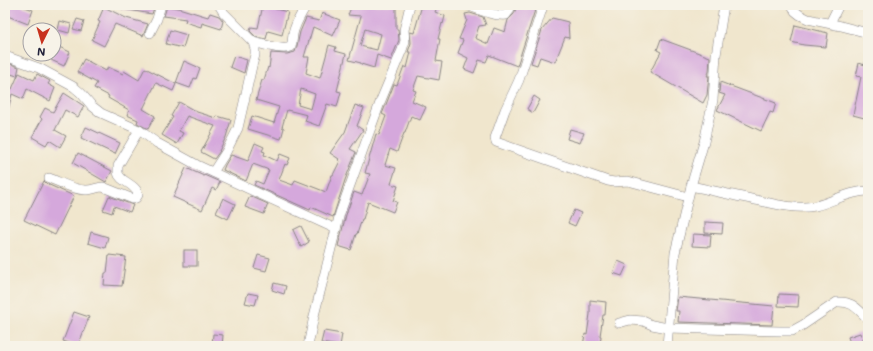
<svg xmlns="http://www.w3.org/2000/svg" width="873" height="351" font-family="Mali,sans-serif">
<rect width="100%" height="100%" fill="#f7f3e8"/>
<filter id="ink" filterUnits="userSpaceOnUse"><feTurbulence type="fractalNoise" baseFrequency=".025" numOctaves="2"/><feDisplacementMap in="SourceGraphic" scale="8" xChannelSelector="R" yChannelSelector="G"/><feConvolveMatrix kernelMatrix="1 2 1 2 8 2 1 2 1" color-interpolation-filters="sRGB"/></filter>
<filter id="wash" filterUnits="userSpaceOnUse"><feTurbulence type="fractalNoise" baseFrequency=".012" numOctaves="4" result="noise"/><feDisplacementMap in="SourceGraphic" scale="16" xChannelSelector="R" yChannelSelector="G"/><feGaussianBlur stdDeviation="0.9" result="paint"/><feColorMatrix in="noise" values="0 0 0 0 0 0 0 0 0 0 0 0 0 0 0 0 0 1.4 0 .05"/><feComposite in="paint" operator="in"/></filter>
<g filter="url(#wash)">
<rect width="100%" height="100%" fill="#f0e6cd"/>
<g id="blocks">
<g fill="#d5a8dc" fill-rule="evenodd">
<polygon points="7,5 20,5 33,10 28,24 5,15 5,11"/>
<polygon points="122,5 155,5 152,14 122,9"/>
<polygon points="263,5 276,5 275,9 288,12 282,35 268,31 266,39 256,37 250,31 251,27 258,28"/>
<path d="M352,5H396V29H398L399,40L391,60L377,55L374,68L361,64V63L349,60L361,16L348,15ZM365,29L381,34L377,50L360,46Z"/>
<polygon points="422,5 438,5 435,12 445,16 443,24 442,23 438,39 440,39 436,61 442,62 439,80 418,76 413,90 416,91 412,101 426,107 420,120 411,116 405,133 404,133 397,152 390,149 385,165 396,168 391,184 398,186 393,201 397,202 393,212 368,202 363,219 362,219 357,234 356,234 351,250 338,246 346,215 354,192 362,195 370,174 365,173 376,134 379,135 386,116 382,114 387,102 394,84 397,85 404,66 407,68 411,52 408,52 411,43 410,32 414,33"/>
<polygon points="517,5 534,5 535,10 517,66 489,55 486,62 479,60 474,73 464,69 468,58 458,53 463,40 459,39 467,20 465,14 470,13 483,17 486,25 479,26 475,38 488,44 494,28 505,32 508,20 514,14"/>
<polygon points="167,6 182,9 208,17 210,13 219,16 223,21 221,29 202,23 201,27 185,22 186,19 164,16"/>
<polygon points="104,7 126,18 148,24 143,36 115,24 104,46 92,40 100,22 98,21"/>
<path d="M322,13L340,20L333,36L313,27L304,57H309L306,73L320,78L329,45L336,47L335,51L346,54L337,91L341,92L337,107L327,104L319,126L305,121L307,115L287,110L282,127L284,128L281,139L248,129L252,116L274,123L279,107L256,100L262,80H264L268,67L269,68L271,53L287,54L295,52L297,46L300,32L306,18L319,21ZM301,89L315,94L311,109L298,105Z"/>
<polygon points="552,18 568,22 569,38 565,37 555,62 540,57 537,65 531,63 542,30"/>
<polygon points="77,19 84,21 81,31 73,29"/>
<polygon points="60,21 71,24 69,33 58,30"/>
<polygon points="795,25 828,33 826,47 804,45 791,42"/>
<polygon points="170,30 187,35 183,48 166,44"/>
<polygon points="661,39 710,57 709,72 707,76 709,76 707,95 703,103 650,72 661,52 657,50"/>
<polygon points="57,46 70,52 64,66 51,60"/>
<polygon points="234,56 247,60 244,73 230,67"/>
<polygon points="84,59 106,71 108,67 123,74 124,71 139,80 145,68 176,84 173,91 156,83 143,109 155,116 148,129 137,123 138,120 127,115 129,110 108,98 109,96 94,88 97,83 77,72"/>
<polygon points="184,61 200,68 196,79 194,78 190,88 176,83"/>
<polygon points="865,62 868,62 868,119 853,115 861,77 856,76 859,63 865,65"/>
<polygon points="8,63 19,67 17,76 5,72"/>
<polygon points="19,73 34,80 37,74 50,81 48,84 55,88 50,101 27,89 23,99 12,94 8,110 5,110 5,87 12,89"/>
<polygon points="720,82 776,103 773,113 770,112 761,131 717,110 725,95 719,93"/>
<polygon points="64,93 84,106 78,117 65,110 55,130 66,136 60,147 49,140 46,145 32,137 42,119 40,117 45,108 53,112"/>
<polygon points="534,96 540,100 533,113 527,109"/>
<polygon points="179,102 197,112 216,118 217,116 231,120 226,137 219,151 220,151 214,159 201,152 215,126 187,116 179,131 183,133 177,144 162,135 173,117 171,116"/>
<polygon points="355,105 364,108 357,126 363,130 350,149 356,152 345,180 333,217 311,207 310,210 254,185 256,181 263,184 269,170 253,164 246,181 223,170 225,165 231,155 248,161 255,143 264,147 262,151 265,152 264,155 277,161 280,154 290,158 287,165 285,164 279,180 293,185 295,180 326,192 332,175 333,175 340,161 338,160 339,159 330,153 345,132"/>
<polygon points="86,127 120,143 115,154 81,138"/>
<polygon points="570,129 584,133 580,143 567,139"/>
<polygon points="78,153 112,171 106,182 73,163"/>
<polygon points="186,168 204,176 204,175 220,182 216,190 212,188 202,210 173,197"/>
<polygon points="44,181 47,184 74,196 55,235 24,220"/>
<polygon points="109,196 133,205 130,212 114,206 112,213 103,210"/>
<polygon points="250,196 268,204 264,214 245,207"/>
<polygon points="223,198 235,204 228,219 216,213"/>
<polygon points="574,210 581,213 575,226 568,223"/>
<polygon points="705,222 723,223 722,234 705,233"/>
<polygon points="301,226 309,242 301,247 293,230"/>
<polygon points="91,232 108,237 105,248 88,243"/>
<polygon points="693,234 711,235 710,247 692,246"/>
<rect x="184" y="250" width="13" height="16"/>
<polygon points="109,255 126,257 122,286 104,285 105,273 107,273"/>
<polygon points="258,255 270,258 266,271 254,268"/>
<polygon points="618,261 627,265 622,276 613,273"/>
<polygon points="274,283 286,286 284,294 272,290"/>
<polygon points="248,293 258,295 255,305 245,303"/>
<polygon points="779,294 799,295 798,307 778,306"/>
<polygon points="678,297 774,306 772,325 678,322 679,311 676,311"/>
<polygon points="590,300 606,302 605,315 603,315 600,336 601,336 600,346 583,346 585,334 587,335 590,314"/>
<polygon points="74,312 89,317 78,346 63,341"/>
<polygon points="324,331 342,334 340,346 321,343"/>
<polygon points="860,333 865,346 851,346 848,337"/>
<polygon points="213,334 223,335 222,346 212,346"/>
</g>
</g>
</g>
<g filter="url(#ink)">
<use href="#blocks" fill-opacity="0" stroke="#898484" stroke-width="1"/>
<g fill="none" stroke-linecap="round" stroke-linejoin="round">
<defs>
<g id="street">
<path d="M467,5C478,9 495,17 506,15L509,11L511,5"/>
<polyline points="792,5 795,11 800,15 808,19 841,26 868,33"/>
<polyline points="543,6 519,80 505,110 495,138 496,142 608,181 614,182 628,181 688,197"/>
<polyline points="830,23 839,5"/>
<polyline points="150,33 157,19 161,5"/>
<path d="M253,42C262,44 282,51 291,47C293,41 292,36 294,30C297,21 301,14 306,6"/>
<polyline points="5,56 39,68 74,87 81,93 92,106 101,113 139,130 157,143 197,165 336,229"/>
<polyline points="213,172 226,152 238,128 244,102 252,66 255,55 255,49 253,42 224,13 219,5"/>
<path d="M49,178C60,182 76,191 87,190C93,190 97,187 103,187L133,199L136,198L138,195C137,184 120,182 118,173C118,172 118,168 118,166L139,130"/>
<path d="M691,186C711,190 731,195 751,199C771,203 794,210 815,206C833,202 849,191 868,191"/>
<path d="M619,323L630,320L643,321L652,325L668,328L780,331H792L803,325L837,302C853,301 857,309 868,319"/>
<polyline points="308,346 314,316 340,213 381,100 402,50 405,41 404,30 410,5"/>
<polyline points="667,346 675,253 691,186 704,142 713,100 716,55 724,5"/>
</g>
</defs>
<use href="#street" stroke="#898484" stroke-width="10"/>
<use href="#street" stroke="#fff" stroke-width="9"/>
</g>
</g>
<rect width="873" height="351" fill="none" stroke="#f7f3e8" stroke-width="20"/>
<g transform="translate(42 42) rotate(185)"><circle r="19" fill="#f7f3e8" stroke="#a29fa3"/>
<path d="M0-3L7 15L0 10L-7 15Z" fill="#c8321e"/>
<text y="-6" font-size="11" font-weight="bold" text-anchor="middle" fill="#22223b">N</text>
</g>
</svg>
